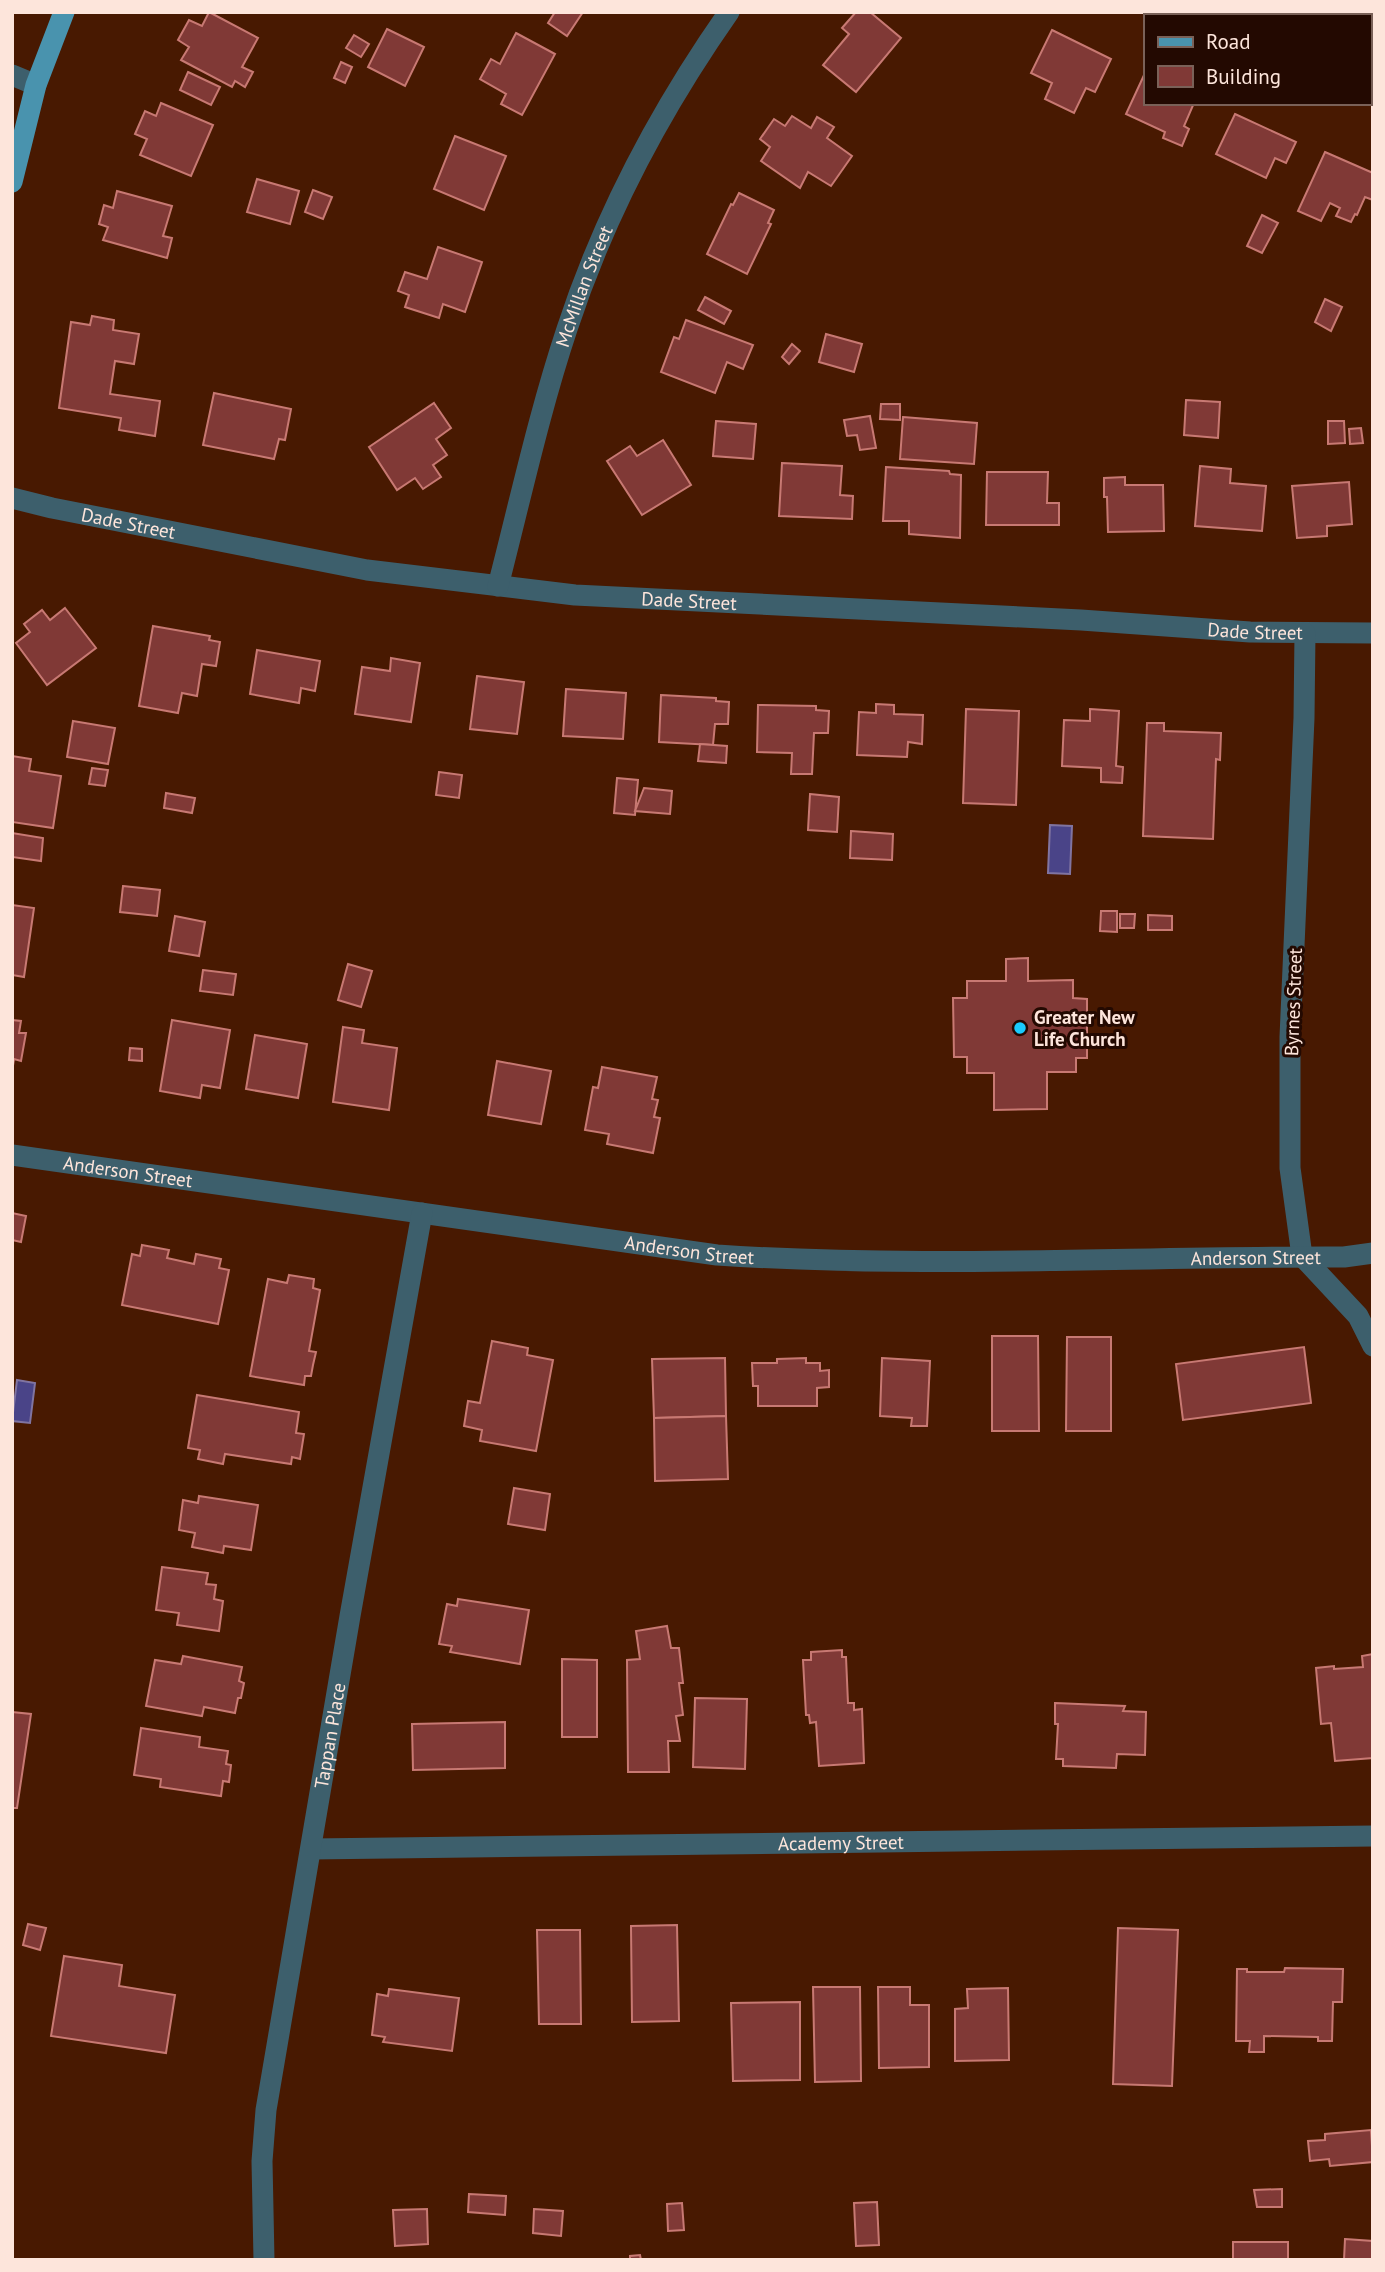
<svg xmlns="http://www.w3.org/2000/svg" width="1385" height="2272" font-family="'PT Sans',sans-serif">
<rect width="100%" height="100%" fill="#481901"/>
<g fill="#4a4488" stroke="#8074a1" stroke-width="2">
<polygon points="1050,825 1072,826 1070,874 1048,873"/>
<polygon points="17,1380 35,1383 30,1423 12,1421"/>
</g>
<g fill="#803936" stroke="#c87973" stroke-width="2">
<polygon points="209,12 258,38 242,67 253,72 245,87 235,81 232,87 181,60 189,47 178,40 189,20 202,26"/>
<polygon points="555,12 583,12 567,36 548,23"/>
<polygon points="856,12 870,12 901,38 856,92 823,65 849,34 842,28"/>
<polygon points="387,29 424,47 405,86 368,67"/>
<polygon points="1052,30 1111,59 1095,92 1086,88 1074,113 1045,99 1052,83 1031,73"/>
<polygon points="516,33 555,54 522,115 501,104 506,94 480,79 491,59 500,64"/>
<polygon points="354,35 369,44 361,57 346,48"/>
<polygon points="341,62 352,67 345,83 334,78"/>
<polygon points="188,72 220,87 211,105 180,90"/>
<polygon points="1145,73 1145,103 1194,103 1184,126 1189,129 1182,146 1163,138 1165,132 1126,114"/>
<polygon points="161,103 213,125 191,176 140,155 147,139 135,134 145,111 156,116"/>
<polygon points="1235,114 1296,142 1286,163 1275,158 1266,178 1216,154"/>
<polygon points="792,116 811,128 817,117 834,127 827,138 852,156 831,186 808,172 800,188 761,161 770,147 760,139 774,119 785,126"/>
<polygon points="455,136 506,156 484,210 434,189"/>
<polygon points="1325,152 1373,173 1373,200 1365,197 1357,215 1355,214 1351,222 1336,216 1340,208 1330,203 1321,221 1298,211"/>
<polygon points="257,179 299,191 290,224 247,212"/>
<polygon points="313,190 332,197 323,219 305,212"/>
<polygon points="117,191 172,206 163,236 172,238 167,258 103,240 108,227 99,224 104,205 113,208"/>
<polygon points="739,193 774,210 768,223 771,224 747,274 707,254 731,204 733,205"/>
<polygon points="1262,215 1278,223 1262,253 1247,246"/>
<polygon points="438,247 482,262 465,312 443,304 439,318 405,307 409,295 398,291 405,272 427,279"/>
<polygon points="705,297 731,311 724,324 698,310"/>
<polygon points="1325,299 1342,307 1331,331 1315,322"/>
<polygon points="92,316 114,320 113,330 139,334 134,364 115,361 110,394 160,401 155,436 119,430 121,418 59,408 71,322 90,325"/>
<polygon points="686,320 753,345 743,369 727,362 715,393 661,372 674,337 679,339"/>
<polygon points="826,334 862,344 854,372 819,362"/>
<polygon points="792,344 800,351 789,364 782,357"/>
<polygon points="214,393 291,409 285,440 279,439 274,459 203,445"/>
<polygon points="1186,400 1220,402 1218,438 1184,435"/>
<polygon points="434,403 451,428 436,439 447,455 433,465 441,477 423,489 415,478 397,490 369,447"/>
<polygon points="881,404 900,404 900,420 880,419"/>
<polygon points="870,416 876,448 860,450 857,435 847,436 844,420"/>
<polygon points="903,417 977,423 974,464 900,459"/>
<polygon points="716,421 756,424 753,459 713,456"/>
<polygon points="1328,421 1344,421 1345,443 1328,444"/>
<polygon points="1361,428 1363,443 1350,444 1349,429"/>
<polygon points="663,440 691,485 642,515 607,461 630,446 637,456"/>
<polygon points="782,463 842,466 840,495 853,496 852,519 779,516"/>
<polygon points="1200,466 1231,469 1230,483 1266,486 1262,531 1195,526"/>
<polygon points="886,467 949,471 950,474 961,475 960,538 909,534 909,521 883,521"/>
<polygon points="987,472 1048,472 1047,503 1059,503 1059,525 986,525"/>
<polygon points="1125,477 1125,485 1163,485 1164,531 1108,532 1107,497 1104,497 1104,478"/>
<polygon points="1349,482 1352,524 1327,526 1327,536 1297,538 1292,486"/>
<polygon points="65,608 96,648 47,685 16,643 30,632 24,624 42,610 50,620"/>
<polygon points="153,626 210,636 209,640 220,642 216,666 202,664 197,696 182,693 178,713 139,706"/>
<polygon points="257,650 320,661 315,691 301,688 299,703 250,694"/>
<polygon points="391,658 420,663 411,722 355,714 362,667 390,671"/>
<polygon points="477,676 524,682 517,734 470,729"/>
<polygon points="566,689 626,693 623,739 563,736"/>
<polygon points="661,695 716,698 716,701 729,702 728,724 715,724 713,745 659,742"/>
<polygon points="876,704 894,705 894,714 923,715 922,744 908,742 907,757 857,755 859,712 876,713"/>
<polygon points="758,705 816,706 816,710 829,711 828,733 814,733 812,774 791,774 792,753 757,752"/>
<polygon points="966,709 1019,711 1016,805 963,803"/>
<polygon points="1090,709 1119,711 1116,766 1123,767 1122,783 1101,782 1101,768 1062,766 1064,720 1090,721"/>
<polygon points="73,721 115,728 108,764 67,757"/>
<polygon points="1147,723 1164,723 1164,731 1221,733 1220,760 1216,759 1213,839 1143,836"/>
<polygon points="700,744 727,746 726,763 698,761"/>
<polygon points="12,756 31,759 29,771 61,776 53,828 12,822"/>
<polygon points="92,768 108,770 105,786 89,784"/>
<polygon points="439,772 462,775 459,798 436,795"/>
<polygon points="617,778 638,780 635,815 614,813"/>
<polygon points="644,788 672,791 670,814 635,811"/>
<polygon points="166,793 195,798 192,813 164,808"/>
<polygon points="810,794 839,797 837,832 808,830"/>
<polygon points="851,831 893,834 892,860 850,858"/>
<polygon points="12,833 43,838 41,861 12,857"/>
<polygon points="123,886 160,890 157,916 120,912"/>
<polygon points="12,905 34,908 24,977 12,975"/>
<polygon points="1101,911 1117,911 1117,932 1100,931"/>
<polygon points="1120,914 1135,914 1134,928 1120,928"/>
<polygon points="1148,915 1172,916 1172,930 1148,930"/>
<polygon points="175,916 205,922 199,956 169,951"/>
<polygon points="1028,958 1028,981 1073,980 1073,998 1087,999 1087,1058 1076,1058 1076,1072 1047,1072 1047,1109 994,1110 994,1073 967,1073 967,1057 954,1057 953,998 967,998 967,981 1006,981 1006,959"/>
<polygon points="348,964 372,971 361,1007 338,1000"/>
<polygon points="203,970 236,974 233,995 200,991"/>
<polygon points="12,1020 21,1021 19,1033 26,1033 21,1061 14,1059 12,1072"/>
<polygon points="172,1020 230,1030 220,1088 202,1085 200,1098 160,1091"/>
<polygon points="343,1027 364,1030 362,1043 397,1048 389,1110 333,1102"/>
<polygon points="255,1035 307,1044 298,1098 246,1089"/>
<polygon points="130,1048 142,1049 142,1061 129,1060"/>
<polygon points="497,1061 551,1071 541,1124 488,1115"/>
<polygon points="602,1067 657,1077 652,1099 658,1100 654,1117 660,1118 653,1153 607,1144 609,1134 585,1130 593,1087 598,1088"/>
<polygon points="12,1213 26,1216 21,1242 12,1240"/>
<polygon points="142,1245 169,1250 167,1258 194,1264 196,1254 221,1259 219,1268 229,1270 218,1324 122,1305 132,1254 140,1256"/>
<polygon points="289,1275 314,1279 313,1288 320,1290 309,1351 316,1352 313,1365 311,1376 305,1376 304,1385 250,1376 268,1279 287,1283"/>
<polygon points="992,1336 1038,1336 1039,1431 992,1431"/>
<polygon points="1067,1337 1111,1337 1111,1431 1066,1431"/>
<polygon points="492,1341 528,1348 527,1355 553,1360 536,1451 480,1441 482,1430 464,1426 468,1401 480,1403"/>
<polygon points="1304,1347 1311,1403 1183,1420 1176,1364"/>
<polygon points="725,1358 726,1416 654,1418 652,1359"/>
<polygon points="806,1358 806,1363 820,1363 820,1371 829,1370 829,1387 817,1388 817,1406 758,1406 758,1386 753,1386 752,1363 777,1363 777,1359"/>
<polygon points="882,1358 930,1361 927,1426 911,1426 912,1418 880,1416"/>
<polygon points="197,1395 299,1412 296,1433 304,1434 300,1459 292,1457 291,1464 225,1454 223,1464 198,1459 200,1450 188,1448"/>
<polygon points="726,1416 728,1479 655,1481 654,1418"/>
<polygon points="514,1488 550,1494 545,1530 508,1524"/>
<polygon points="199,1496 258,1505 251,1550 224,1546 223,1553 192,1547 195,1533 179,1530 183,1500 198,1503"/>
<polygon points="162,1567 208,1573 206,1584 216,1585 214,1599 223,1601 219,1631 177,1625 179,1613 156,1610"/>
<polygon points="458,1599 529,1610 520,1664 450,1652 452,1646 439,1644 447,1604 457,1606"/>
<polygon points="667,1626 671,1648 679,1648 683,1683 679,1683 683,1715 676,1716 680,1741 668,1741 669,1772 628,1772 627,1660 640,1659 636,1631"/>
<polygon points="842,1650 842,1657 846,1657 848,1703 854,1703 854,1710 862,1709 864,1763 819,1766 816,1722 810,1723 809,1715 806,1715 803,1660 811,1660 811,1652"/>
<polygon points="1373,1654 1373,1758 1335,1761 1331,1723 1321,1724 1316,1668 1334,1666 1334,1669 1363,1667 1362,1656"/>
<polygon points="183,1656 242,1667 239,1681 244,1683 241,1698 238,1698 235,1713 204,1707 202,1716 146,1706 155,1660 181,1664"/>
<polygon points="562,1659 597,1660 597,1737 562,1737"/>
<polygon points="695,1698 747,1699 745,1769 693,1767"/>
<polygon points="1055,1703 1125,1706 1123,1711 1146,1712 1145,1755 1117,1754 1116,1768 1063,1766 1063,1759 1056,1759 1058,1724 1055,1724"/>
<polygon points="12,1712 31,1714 17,1808 12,1808"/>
<polygon points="505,1722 505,1768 413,1770 412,1724"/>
<polygon points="141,1728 200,1737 199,1747 228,1751 226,1764 231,1765 229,1782 223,1781 221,1796 160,1787 161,1779 134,1775"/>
<polygon points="28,1924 46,1928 40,1950 23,1945"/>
<polygon points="677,1925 679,2021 632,2022 631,1926"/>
<polygon points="1118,1928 1178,1930 1172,2086 1113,2084"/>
<polygon points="537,1930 580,1930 581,2024 539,2024"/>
<polygon points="64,1956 122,1965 119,1986 175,1995 166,2053 51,2036"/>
<polygon points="1285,1968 1343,1969 1342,2002 1333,2002 1332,2041 1318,2041 1318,2037 1264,2036 1264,2052 1249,2052 1250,2041 1236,2041 1237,1969 1247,1969 1247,1972 1284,1972"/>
<polygon points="813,1987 860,1987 861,2081 815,2082"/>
<polygon points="878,1987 910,1987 910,2005 929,2005 929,2067 879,2068"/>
<polygon points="1008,1988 1009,2060 955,2061 955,2009 968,2008 967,1989"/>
<polygon points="389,1989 459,1998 452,2051 383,2042 385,2037 372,2035 377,1994 388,1996"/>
<polygon points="800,2002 800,2080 733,2081 731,2003"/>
<polygon points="1371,2130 1373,2162 1330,2166 1329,2159 1310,2161 1308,2141 1325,2140 1325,2134"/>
<polygon points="1282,2189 1282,2207 1257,2207 1254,2190"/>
<polygon points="469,2194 506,2196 505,2215 468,2212"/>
<polygon points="877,2202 879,2245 856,2246 854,2203"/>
<polygon points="682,2203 684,2230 668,2231 667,2204"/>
<polygon points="427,2209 428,2244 395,2246 393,2210"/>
<polygon points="534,2209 563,2211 561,2236 533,2233"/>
<polygon points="1345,2239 1373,2241 1373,2260 1344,2260"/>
<rect x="1233" y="2242" width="55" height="18"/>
<polygon points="640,2255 641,2260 630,2260 630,2256"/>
</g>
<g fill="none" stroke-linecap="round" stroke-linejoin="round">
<g stroke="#3d5f6c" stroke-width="21">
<polyline points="1286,12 1294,16"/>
<polyline points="1369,50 1373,52"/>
<polyline points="12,75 36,85"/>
<path id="s1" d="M12,498L52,508L367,570L575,595L1081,620L1250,632L1373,633"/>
<path id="s2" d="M498,586C520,501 539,413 567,329C604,216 661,109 729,12"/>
<polyline points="1305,633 1304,718 1290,1037 1290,1168 1302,1256 1358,1316 1373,1346"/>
<path id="s3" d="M12,1155L717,1255C926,1269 1135,1256 1344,1257L1373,1253"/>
<path id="s4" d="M311,1849L1373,1836"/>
<path id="s5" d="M264,2260L262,2161L266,2110L350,1616L422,1213"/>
</g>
<polyline stroke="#4993ae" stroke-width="21" points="12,182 36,85 64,12"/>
</g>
<circle fill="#1acafc" stroke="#230901" stroke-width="2.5" cx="1020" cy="1028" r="7"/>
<g text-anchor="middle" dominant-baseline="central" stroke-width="6" stroke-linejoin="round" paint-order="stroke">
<g font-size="19" fill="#fde5db" stroke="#230901">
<text stroke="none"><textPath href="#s2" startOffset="312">McMillan Street</textPath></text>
<text stroke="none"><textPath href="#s1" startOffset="119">Dade Street</textPath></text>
<text stroke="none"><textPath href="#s1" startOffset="686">Dade Street</textPath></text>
<text stroke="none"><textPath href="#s1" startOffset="1253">Dade Street</textPath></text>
<text transform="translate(1293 1002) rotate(-88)">Byrnes Street</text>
<text stroke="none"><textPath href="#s3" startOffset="117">Anderson Street</textPath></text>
<text stroke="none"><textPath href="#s3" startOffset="684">Anderson Street</textPath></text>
<text stroke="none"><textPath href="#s3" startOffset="1251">Anderson Street</textPath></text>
<text stroke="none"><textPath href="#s5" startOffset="530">Tappan Place</textPath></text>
<text stroke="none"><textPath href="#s4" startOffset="530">Academy Street</textPath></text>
</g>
<g font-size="19" font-weight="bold" fill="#fde5db" stroke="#230901" text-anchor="start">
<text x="1034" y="1017">Greater New<tspan x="1034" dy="22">Life Church</tspan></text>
</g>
</g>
<rect width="1385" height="2272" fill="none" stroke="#fde5db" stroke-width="28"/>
<rect x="1144" y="14" width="228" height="91" fill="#230901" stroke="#7a6158" stroke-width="2"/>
<rect x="1158" y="37" width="35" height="10" fill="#4993ae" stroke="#7a6158" stroke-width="2"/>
<text x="1206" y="49" font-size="21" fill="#fde5db">Road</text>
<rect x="1158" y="66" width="35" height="21" fill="#803936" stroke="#7a6158" stroke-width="2"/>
<text x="1206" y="84" font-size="21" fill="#fde5db">Building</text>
</svg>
